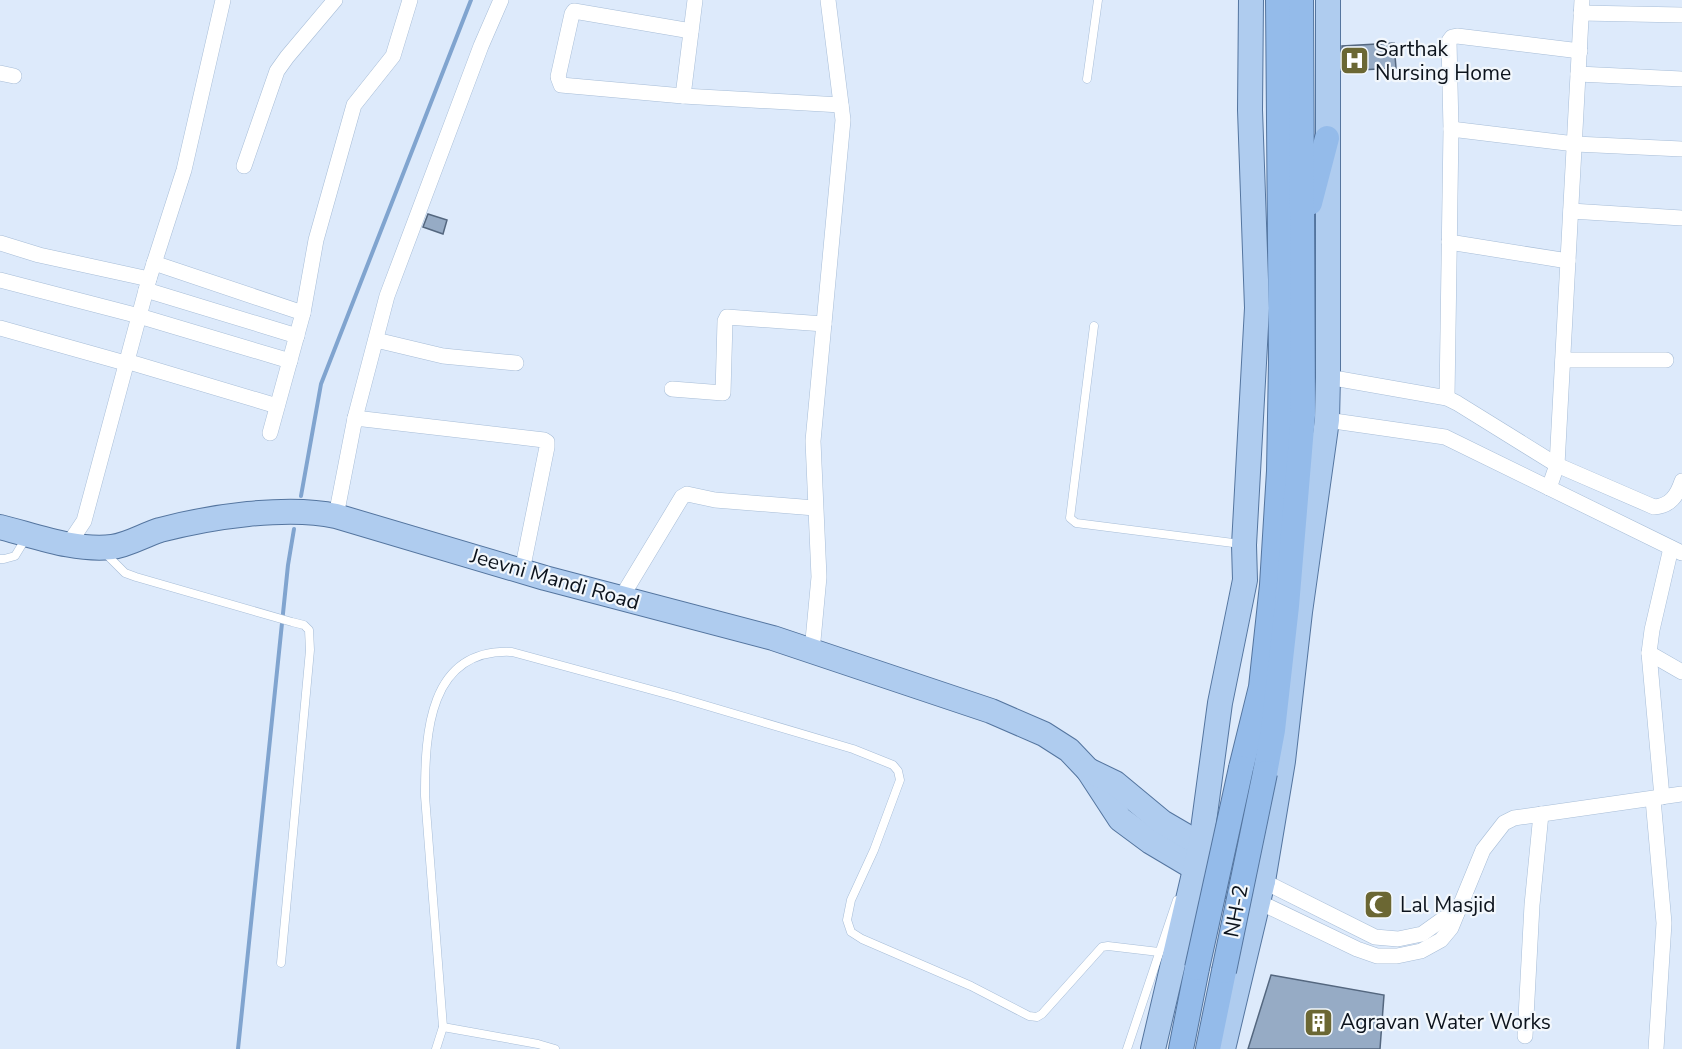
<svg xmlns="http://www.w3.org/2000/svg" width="1682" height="1049" font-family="'Nunito Sans',sans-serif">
<rect width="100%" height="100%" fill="#ddeafb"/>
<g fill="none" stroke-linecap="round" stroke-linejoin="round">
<g stroke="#80a4cf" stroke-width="4">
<polyline points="301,496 321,384 471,0"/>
<polyline points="238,1049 288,565 294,529"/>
</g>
</g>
<g fill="#96abc5" stroke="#54677f" stroke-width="1.5">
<polygon points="1394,43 1396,68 1342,71 1342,46"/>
<polygon points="428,214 447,220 443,234 423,227"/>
<polygon points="1271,975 1384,995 1380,1049 1248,1049"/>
</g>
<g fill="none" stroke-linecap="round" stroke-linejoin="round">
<defs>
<g id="service">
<polyline points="1087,79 1098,0"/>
<polyline points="1094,326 1070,518 1076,523 1241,544"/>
<polyline points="105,553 125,573 136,577 292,622 304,625 309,630 310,650 281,963"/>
<polyline points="0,559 4,559 15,556 26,538"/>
<polyline points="443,1027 538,1044 555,1049"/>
<path d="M436,1049L443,1027L425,796C425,734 428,648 512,652L674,696L853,749L893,765L898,771L900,780L874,850L851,900L847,920L851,932L862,939L971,986L1029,1016L1037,1017L1042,1014L1102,947L1108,946L1159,952"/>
<polyline points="1127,1049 1177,900"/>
</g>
<g id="minor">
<polyline points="695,0 683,96 841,105"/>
<polyline points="1581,13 1682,15"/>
<polyline points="0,73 14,76"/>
<polyline points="1578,74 1682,79"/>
<polyline points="683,96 561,85 558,77 572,14 574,11 691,31"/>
<polyline points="1451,129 1575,144 1682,149"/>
<polyline points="244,166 277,71 287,57 335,0"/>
<polyline points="1571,211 1682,218"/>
<polyline points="1449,242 1568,261"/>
<polyline points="0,243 39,255 149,279"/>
<polyline points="154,263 303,313"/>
<polyline points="0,280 139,316 290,361"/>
<polyline points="146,290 297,336"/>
<polyline points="0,328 125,363"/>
<polyline points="376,340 443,356 516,363"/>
<polyline points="1563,360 1666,360"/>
<polyline points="126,361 277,406"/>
<path d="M1328,377L1447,398L1457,403L1557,465L1654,507C1670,506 1677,496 1682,481"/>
<polyline points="672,389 723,393 725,321 727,317 824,324"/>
<polyline points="1447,398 1451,129 1449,41 1452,37 1457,36 1580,51"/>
<polyline points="355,418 387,296 481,46 501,0"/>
<polyline points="1327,420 1445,437 1682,553"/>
<polyline points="270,433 303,313 316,240 354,105 393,56 410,0"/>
<polyline points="1549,488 1557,465 1582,0"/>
<polyline points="336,516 355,418 544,440 547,442 547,447 522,571"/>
<polyline points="68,545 84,521 149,279 184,170 223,0"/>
<polyline points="621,598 682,497 687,494 715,500 815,508"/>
<polyline points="812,651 819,577 813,441 843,120 828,0"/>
<polyline points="1649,653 1682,672"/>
<polyline points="1662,797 1649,653 1652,630 1671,548"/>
<polyline points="1653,799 1664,923 1656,1049"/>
<polyline points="1263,881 1375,937 1398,939 1422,934 1443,919 1457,913"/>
<polyline points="1257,901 1357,949 1377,956 1397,956 1421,951 1441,940 1451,928 1483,850 1504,823 1514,818 1682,794"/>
<polyline points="1525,1036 1532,905 1541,814"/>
</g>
<g id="primary">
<path d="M0,527C36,536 74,551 112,547C128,545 144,535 160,530C209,517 287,505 336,516L545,578L773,638L991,711L1044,734L1069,750L1088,770L1120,819L1151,842L1188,864L1257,901"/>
<polyline points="1088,770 1115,783 1162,822 1263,881"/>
<polyline points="1153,1049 1201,844 1220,703 1245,580 1244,545 1257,308 1250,110 1251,0"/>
<polyline points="1223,1049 1263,881 1283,761 1300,612 1327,420 1328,377 1328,0"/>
</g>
<g id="trunk">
<polyline points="1310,203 1327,138"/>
<polyline points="1241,768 1261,687 1272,585 1279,471 1281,362 1278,0"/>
<polyline points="1265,773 1273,730 1287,606 1303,415 1301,0"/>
<polyline points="1181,1049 1197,968"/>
<polyline points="1208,1049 1224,971"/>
</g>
</defs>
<use href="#service" stroke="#a7bdd7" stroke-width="9"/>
<use href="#minor" stroke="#a7bdd7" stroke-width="16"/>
<use href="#primary" stroke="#54759f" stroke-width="26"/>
<use href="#trunk" stroke="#54759f" stroke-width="26"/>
<use href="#service" stroke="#fff" stroke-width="8"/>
<use href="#minor" stroke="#fff" stroke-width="15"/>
<use href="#primary" stroke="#afccef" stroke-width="24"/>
<use href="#trunk" stroke="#94bbea" stroke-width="24"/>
<defs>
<g id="trunk-bridge">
<polyline points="1197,968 1241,768"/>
<polyline points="1224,971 1265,773"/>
</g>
</defs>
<use href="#trunk-bridge" stroke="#54759f" stroke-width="26" stroke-linecap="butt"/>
<use href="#trunk-bridge" stroke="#94bbea" stroke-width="24"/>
</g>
<defs>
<symbol id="hospital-square" viewBox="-11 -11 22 22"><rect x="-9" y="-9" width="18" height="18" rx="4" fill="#6b6733" stroke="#f2f7fc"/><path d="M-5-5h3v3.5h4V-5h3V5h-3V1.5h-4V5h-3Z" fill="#fff"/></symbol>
<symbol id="mosque-square" viewBox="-11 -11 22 22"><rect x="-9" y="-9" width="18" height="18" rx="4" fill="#6b6733" stroke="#f2f7fc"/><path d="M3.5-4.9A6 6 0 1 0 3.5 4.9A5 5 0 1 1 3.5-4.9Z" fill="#fff"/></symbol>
<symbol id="building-square" viewBox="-11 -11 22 22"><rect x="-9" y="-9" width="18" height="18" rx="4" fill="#6b6733" stroke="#f2f7fc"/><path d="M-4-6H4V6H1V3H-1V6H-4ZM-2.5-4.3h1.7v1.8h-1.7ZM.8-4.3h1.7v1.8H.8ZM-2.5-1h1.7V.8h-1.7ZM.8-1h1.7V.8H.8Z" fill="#fff"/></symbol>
</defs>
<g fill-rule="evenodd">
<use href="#hospital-square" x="1338" y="44" width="33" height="33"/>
<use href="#mosque-square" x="1362" y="888" width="33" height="33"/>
<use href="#building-square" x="1302" y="1006" width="33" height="33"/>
</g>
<g text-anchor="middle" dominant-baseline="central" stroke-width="4.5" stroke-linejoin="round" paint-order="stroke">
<g font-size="21" fill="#0c131c" stroke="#f2f7fc" text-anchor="start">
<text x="1375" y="49">Sarthak<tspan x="1375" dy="24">Nursing Home</tspan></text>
<text x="1400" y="905">Lal Masjid</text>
<text x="1340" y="1022">Agravan Water Works</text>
</g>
<g font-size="21" fill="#0c131c" stroke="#f2f7fc">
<text transform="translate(555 579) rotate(16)">Jeevni Mandi Road</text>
<text transform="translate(1236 911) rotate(-79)">NH-2</text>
</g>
</g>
</svg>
